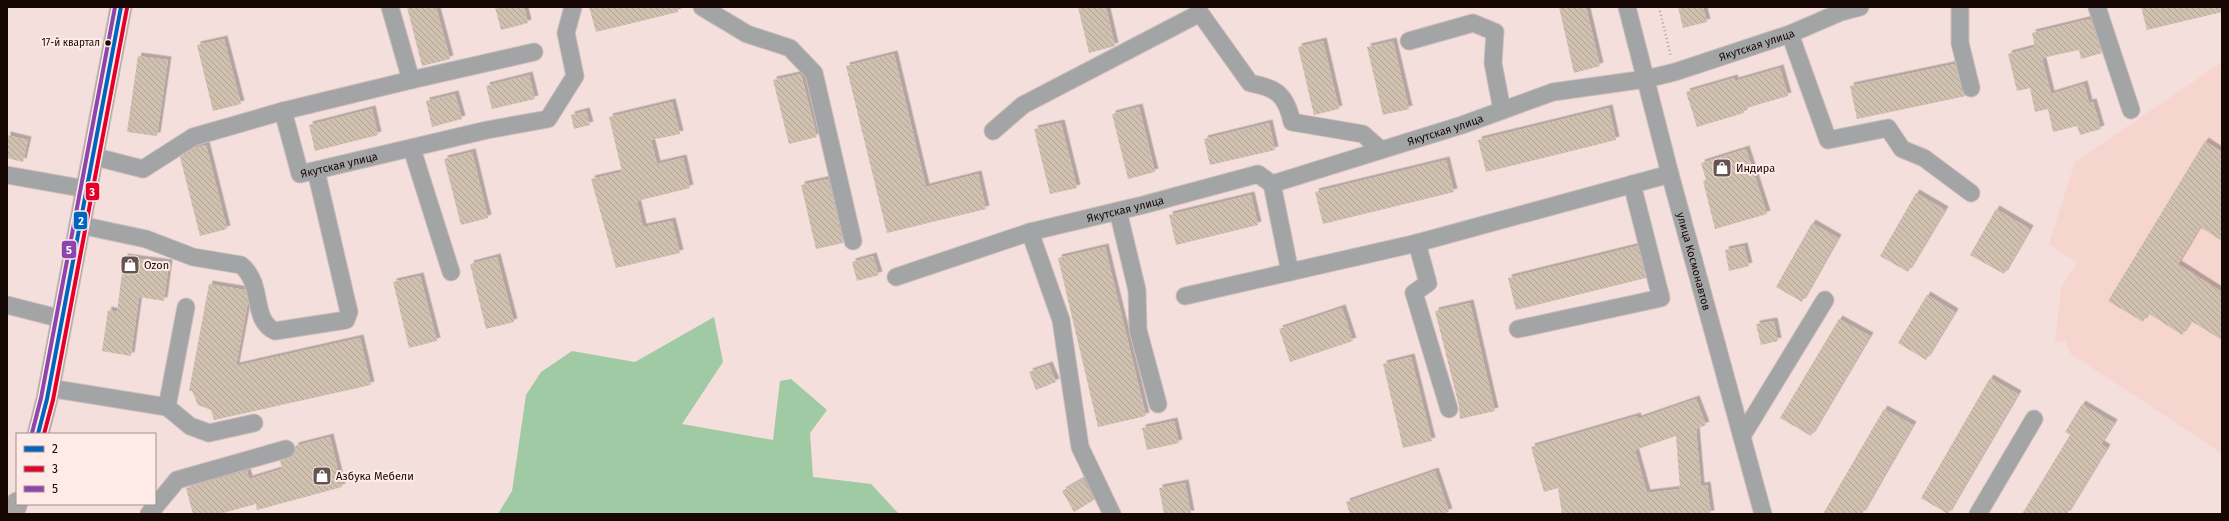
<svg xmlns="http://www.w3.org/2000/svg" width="2229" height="521" font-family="'Fira Sans',sans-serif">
<defs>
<pattern id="building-back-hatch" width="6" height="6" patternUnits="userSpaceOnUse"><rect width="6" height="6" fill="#cfc0af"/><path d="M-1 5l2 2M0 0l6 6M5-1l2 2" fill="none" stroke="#b1a495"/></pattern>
<filter id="shadow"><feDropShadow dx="3.5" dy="-3.5" stdDeviation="0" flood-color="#0004"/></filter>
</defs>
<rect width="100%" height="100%" fill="#f4dfdc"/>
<polygon fill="#f7d5cf" points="2222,62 2222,455 2214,448 2071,354 2065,341 2055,342 2061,287 2077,263 2049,244 2075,162"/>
<polygon fill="#9fcaa4" points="714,317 723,362 682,424 773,440 780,381 791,379 827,410 810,433 813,477 871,484 899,514 498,514 512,491 526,395 541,372 572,351 635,362"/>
<g fill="url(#building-back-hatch)" fill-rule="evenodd" filter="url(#shadow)">
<polygon points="407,7 436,7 450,59 422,66"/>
<polygon points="495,7 524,7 528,23 501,30"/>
<polygon points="589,7 677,7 678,12 596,32"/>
<polygon points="1078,7 1106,7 1115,46 1089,53"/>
<polygon points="1559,7 1586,7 1600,66 1574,73"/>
<polygon points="1678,7 1703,7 1707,22 1683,28"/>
<polygon points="2141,7 2222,7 2222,12 2147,30"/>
<polygon points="2090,19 2102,53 2081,59 2079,50 2042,58 2051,94 2084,84 2089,103 2093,102 2101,129 2080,135 2077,126 2053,132 2048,109 2035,112 2030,88 2017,91 2008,54 2035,47 2032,33"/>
<polygon points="224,39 241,104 213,111 197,45"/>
<polygon points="1323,41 1339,109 1314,115 1298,47"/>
<polygon points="1393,41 1409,109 1383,115 1367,47"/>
<polygon points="894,54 926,187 978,174 986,209 887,233 846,66"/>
<polygon points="138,56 168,60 157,136 127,132"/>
<polygon points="1955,64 1961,90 1966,96 1857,119 1850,86"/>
<polygon points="1780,68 1788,96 1743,109 1744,113 1697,127 1686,92 1734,78 1735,81"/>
<polygon points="801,74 817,137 789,144 773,80"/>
<polygon points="529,75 535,99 492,109 486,86"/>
<polygon points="455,94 462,119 432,127 426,101"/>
<polygon points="672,102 680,134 651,140 657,164 683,158 690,188 637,201 643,227 672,221 680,253 616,268 591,179 622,172 609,117"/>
<polygon points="1139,107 1155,172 1128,179 1112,114"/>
<polygon points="1609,108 1616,140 1486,172 1478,140"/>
<polygon points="372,109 378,135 315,151 309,125"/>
<polygon points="586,111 590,125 574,129 571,115"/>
<polygon points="1061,123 1077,188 1050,194 1034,129"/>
<polygon points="1269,123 1275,150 1210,165 1204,139"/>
<polygon points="7,135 28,140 23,162 7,158"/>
<polygon points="2205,141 2222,152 2222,241 2200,227 2178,264 2222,292 2222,340 2191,321 2182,335 2148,313 2143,322 2108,301"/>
<polygon points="206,145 227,229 200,236 180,157 194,148"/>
<polygon points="1746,149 1767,214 1715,229 1703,181 1706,180 1701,163"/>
<polygon points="472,152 488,218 461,225 444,159"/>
<polygon points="1446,160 1454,192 1323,224 1315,192"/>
<polygon points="828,179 843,243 816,249 801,185"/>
<polygon points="1916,193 1945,210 1908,272 1880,256"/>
<polygon points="1251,195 1258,225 1176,245 1169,215"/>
<polygon points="1996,209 2030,229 2004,274 1970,255"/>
<polygon points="1812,223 1838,238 1802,302 1776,287"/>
<polygon points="1637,246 1646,278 1516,310 1508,278"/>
<polygon points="1744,246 1749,266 1729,271 1725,250"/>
<polygon points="1105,247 1146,416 1098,427 1058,258"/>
<polygon points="873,256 879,275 857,281 852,262"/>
<polygon points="124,257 169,263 164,301 139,297 131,356 102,351 108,310 117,312"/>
<polygon points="497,257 514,322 486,329 470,264"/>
<polygon points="420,276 437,341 409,348 393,282"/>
<polygon points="209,284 245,290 248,302 236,366 360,338 371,385 214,420 211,410 198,405 192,391 189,391"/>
<polygon points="1927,295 1955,312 1926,360 1898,343"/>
<polygon points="1470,303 1495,411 1460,419 1459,406 1435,311"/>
<polygon points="1342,308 1353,341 1290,362 1279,329"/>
<polygon points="1839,319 1870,336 1811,436 1780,418"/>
<polygon points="1774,321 1778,341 1761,345 1756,324"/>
<polygon points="1411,357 1432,441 1403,448 1383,364"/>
<polygon points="1049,365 1056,382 1036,390 1029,372"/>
<polygon points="1990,378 2018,394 1948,514 1921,498"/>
<path d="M1696,399L1706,425L1696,429L1701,486L1707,485L1711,514H1562L1558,488L1544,492L1531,447L1637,416L1638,419ZM1676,436L1680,489L1647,493L1635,450Z"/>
<polygon points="2082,404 2114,423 2101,444 2107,448 2067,514 2022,514 2070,435 2065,432"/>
<polygon points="1884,409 1913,425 1862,514 1823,514"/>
<polygon points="1174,421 1179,443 1147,450 1142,428"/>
<polygon points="330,437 342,487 257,510 256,504 219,514 193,514 186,488 247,471 249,479 282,469 280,461 293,456 295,446"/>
<polygon points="1435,471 1449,512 1442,514 1350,514 1346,502"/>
<polygon points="1083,479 1094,500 1074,512 1062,491"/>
<polygon points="1185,483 1191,514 1164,514 1159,488"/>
</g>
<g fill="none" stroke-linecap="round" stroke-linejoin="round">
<defs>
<g id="minor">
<polyline points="702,7 747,34 790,48 814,73 853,241"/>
<path id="s1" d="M1627,7L1670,174L1763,514"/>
<polyline points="1960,7 1960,43 1971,88"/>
<polyline points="2097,7 2131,110"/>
<polyline points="1790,34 1828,140 1888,128 1902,149 1924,158 1971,193"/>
<polyline points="1409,41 1473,23 1495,32 1493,63 1502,110"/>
<polyline points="411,80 534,52"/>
<polyline points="283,111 411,80 390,7"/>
<path d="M993,131L1023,105L1200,13L1250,83C1277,88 1286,95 1292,122L1363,134L1380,149"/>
<polyline points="412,149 451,272"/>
<path id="s2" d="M92,156L143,169L193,137L283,111L300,174L487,130L548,119L575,76L566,33L573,7"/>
<polyline points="7,175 86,189"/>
<polyline points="1272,184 1290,272"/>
<polyline points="1118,211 1137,290 1138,330 1158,404"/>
<path d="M80,225L146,239L193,257L241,265C265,285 250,319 275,331L346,320L349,312L316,171"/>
<path id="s3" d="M1030,232L1143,205L1258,174L1272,184L1462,125L1553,92L1646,79L1675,72L1790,34L1841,12L1860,7"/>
<polyline points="1417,243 1428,283 1414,293 1449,409"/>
<polyline points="896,277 1030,232 1061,320 1080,447 1112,514"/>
<polyline points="1185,296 1417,243 1670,174"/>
<polyline points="7,305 62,319"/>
<polyline points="1518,329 1661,298 1632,184"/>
<polyline points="49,388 167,407 186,307"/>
<polyline points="167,407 190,426 209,433 254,423"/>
<polyline points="1742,436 1825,300"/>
<polyline points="149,514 177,480 286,449"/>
<polyline points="1978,514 2034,419"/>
</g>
<g id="major">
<polyline points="38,434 47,399 121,7"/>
<polyline points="13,514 17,503"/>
</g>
</defs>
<use href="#minor" stroke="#cebebb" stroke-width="19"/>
<use href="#major" stroke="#cebebb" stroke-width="23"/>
<polyline stroke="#a6a1a0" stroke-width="2.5" stroke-dasharray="1 3" stroke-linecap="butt" points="1659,7 1671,57"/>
<use href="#minor" stroke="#a2a4a6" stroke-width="17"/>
<use href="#major" stroke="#a8a7a6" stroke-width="21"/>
<defs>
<polyline id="bus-1" points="38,434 47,399 121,7"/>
<polyline id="bus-2" points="44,434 53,400 127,8"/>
<polyline id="bus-3" points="32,433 41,398 115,7"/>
</defs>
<use href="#bus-1" stroke="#feeae7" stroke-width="7"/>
<use href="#bus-2" stroke="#feeae7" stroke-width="7"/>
<use href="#bus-3" stroke="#feeae7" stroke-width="7"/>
<use href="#bus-1" stroke="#0065bd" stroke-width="4"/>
<use href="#bus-2" stroke="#e4002b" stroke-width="4"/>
<use href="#bus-3" stroke="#8e44ad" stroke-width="4"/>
</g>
<defs>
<symbol id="shop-square" viewBox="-11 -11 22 22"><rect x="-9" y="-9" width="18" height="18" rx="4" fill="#645350" stroke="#feeae7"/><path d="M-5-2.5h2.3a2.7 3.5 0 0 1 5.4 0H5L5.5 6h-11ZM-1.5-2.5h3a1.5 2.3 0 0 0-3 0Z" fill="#fff"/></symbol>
</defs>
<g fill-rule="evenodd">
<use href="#shop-square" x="1711" y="157" width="22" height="22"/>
<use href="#shop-square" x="119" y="254" width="22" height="22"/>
<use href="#shop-square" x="311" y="465" width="22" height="22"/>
</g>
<circle fill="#160705" stroke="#feeae7" stroke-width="1.5" cx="108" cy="43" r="3.5"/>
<g text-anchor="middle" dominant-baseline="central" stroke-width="4" stroke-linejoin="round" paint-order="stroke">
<g font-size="10" fill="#160705" stroke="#feeae7" text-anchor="end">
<text x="100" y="43">17-й квартал</text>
</g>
<g font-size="11" fill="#160705" stroke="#feeae7">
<text stroke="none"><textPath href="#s3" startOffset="758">Якутская улица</textPath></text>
<text stroke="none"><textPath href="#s3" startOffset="434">Якутская улица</textPath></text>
<text stroke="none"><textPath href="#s2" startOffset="311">Якутская улица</textPath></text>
<text stroke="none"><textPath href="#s3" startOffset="98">Якутская улица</textPath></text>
<text stroke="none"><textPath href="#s1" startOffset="263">улица Космонавтов</textPath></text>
</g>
<g font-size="11" fill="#160705" stroke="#feeae7" text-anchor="start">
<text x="1736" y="168">Индира</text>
<text x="144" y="265">Ozon</text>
<text x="336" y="476">Азбука Мебели</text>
</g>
</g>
<g stroke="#feeae7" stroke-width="1.5">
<rect x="85" y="182" width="15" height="19" rx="4" fill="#e4002b"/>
<rect x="73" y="211" width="15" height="19" rx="4" fill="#0065bd"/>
<rect x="61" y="240" width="16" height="19" rx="4" fill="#8e44ad"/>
</g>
<g font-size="11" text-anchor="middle" font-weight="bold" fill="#fff">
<text x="92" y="196">3</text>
<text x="81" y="225">2</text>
<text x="69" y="254">5</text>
</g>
<rect width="2229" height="521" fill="none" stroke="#160705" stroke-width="16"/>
<rect x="16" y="433" width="140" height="72" fill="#feeae7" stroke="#a18f8d"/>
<rect x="24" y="446" width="20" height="6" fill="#0065bd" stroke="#a18f8d"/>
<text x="52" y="453" font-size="12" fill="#160705">2</text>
<rect x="24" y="466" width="20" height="6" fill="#e4002b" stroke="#a18f8d"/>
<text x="52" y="473" font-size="12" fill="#160705">3</text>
<rect x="24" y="486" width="20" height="6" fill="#8e44ad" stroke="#a18f8d"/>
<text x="52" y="493" font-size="12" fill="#160705">5</text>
</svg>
